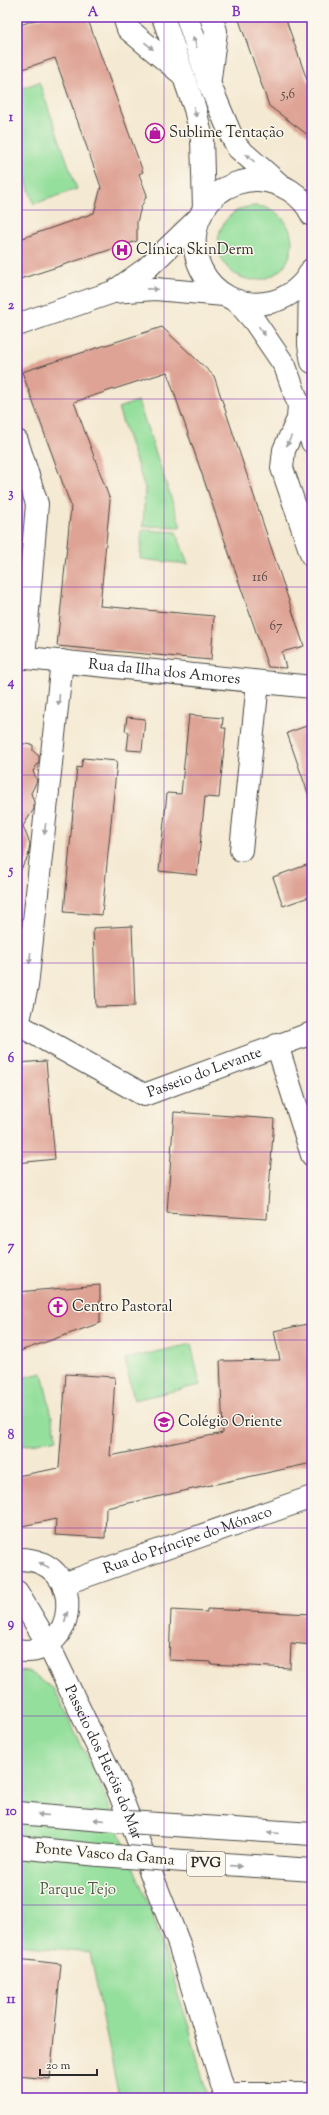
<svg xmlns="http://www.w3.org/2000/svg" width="329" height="2115" font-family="'Sorts Mill Goudy',serif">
<rect width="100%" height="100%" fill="#fbf7ec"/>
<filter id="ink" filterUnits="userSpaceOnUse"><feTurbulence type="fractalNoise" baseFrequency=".025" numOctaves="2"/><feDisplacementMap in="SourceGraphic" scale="8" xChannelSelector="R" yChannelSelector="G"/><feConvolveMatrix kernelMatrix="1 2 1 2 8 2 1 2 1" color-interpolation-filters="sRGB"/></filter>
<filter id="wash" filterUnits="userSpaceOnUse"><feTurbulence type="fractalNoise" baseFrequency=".012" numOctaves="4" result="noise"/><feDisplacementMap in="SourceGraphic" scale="16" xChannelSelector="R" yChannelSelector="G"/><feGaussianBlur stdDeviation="0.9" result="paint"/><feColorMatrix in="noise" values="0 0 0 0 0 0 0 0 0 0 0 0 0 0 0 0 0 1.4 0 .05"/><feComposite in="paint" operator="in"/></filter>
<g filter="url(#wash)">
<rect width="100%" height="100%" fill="#f4e9d2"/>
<g fill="#94df9c" stroke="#608564">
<polygon points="39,82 77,189 34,204 17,154 17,90"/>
<circle cx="255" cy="243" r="37"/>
<polygon points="138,401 181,527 143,526 145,488 118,408"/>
<polygon points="142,530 176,532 188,564 140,559"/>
<polygon points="191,1344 200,1385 134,1400 125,1359"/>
<polygon points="42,1373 57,1439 17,1447 17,1379"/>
<polygon points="17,1671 29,1672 54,1689 101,1786 152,1913 189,2027 208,2098 119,2098 90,1952 17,1945"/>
</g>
<g id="blocks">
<g fill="#dea394">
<polygon points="44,17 87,17 143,172 139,174 147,195 141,207 137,222 137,241 17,280 17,240 94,213 101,187 55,58 17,71 17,26"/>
<polygon points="238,17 285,17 307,80 312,83 312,138 269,106"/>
<polygon points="162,327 214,376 304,646 282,652 286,668 268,667 167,372 74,402 110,500 100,606 214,616 211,660 57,646 71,506 22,372"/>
<polygon points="189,715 223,718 222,728 226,728 219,798 205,797 197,875 159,871 167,793 181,794"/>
<polygon points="127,717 145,719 142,751 127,750 129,732 125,731"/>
<polygon points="312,724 312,799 310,799 287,733"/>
<polygon points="17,743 33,745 33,751 39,756 39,762 33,771 37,781 31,793 34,802 34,809 23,826 30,844 28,857 17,876"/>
<polygon points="83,758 117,761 102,915 64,912 77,767 81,768"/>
<polygon points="312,863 312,896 283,906 273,877"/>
<polygon points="132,926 135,1006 96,1007 93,928"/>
<polygon points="46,1061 55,1159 17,1163 17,1063"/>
<polygon points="174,1112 274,1119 267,1219 167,1213"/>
<polygon points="100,1285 100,1323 17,1352 17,1292"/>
<polygon points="312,1323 312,1463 106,1508 105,1538 55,1535 56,1519 17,1527 17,1476 59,1468 66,1374 115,1377 110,1456 223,1433 220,1361 280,1360 274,1331"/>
<polygon points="207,1609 312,1614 312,1645 291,1643 290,1668 211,1664 211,1662 169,1660 171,1610 207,1612"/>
<polygon points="17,1959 61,1964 50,2079 17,2076"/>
</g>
</g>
</g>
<g filter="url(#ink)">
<use href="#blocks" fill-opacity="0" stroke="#494844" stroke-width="1"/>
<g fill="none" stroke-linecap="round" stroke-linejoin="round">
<defs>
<g id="minor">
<polyline points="124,17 128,29 182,74"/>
<polyline points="163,17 195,109 202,139 204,208"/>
<polyline points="187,17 209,83 231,135 238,148 279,184"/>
<polyline points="210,78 216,31 211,17"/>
<path d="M312,215C302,194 281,182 259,180C244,179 228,185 217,194C168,237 206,316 271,302C288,298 304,286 312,269"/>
<polyline points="310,274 309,345 312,362"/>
<polyline points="116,290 147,268 198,219"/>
<polyline points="237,301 255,322 285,366 312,442"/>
<polyline points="17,325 113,292 155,289 224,295"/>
<polyline points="299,404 298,419 284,450 282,468 312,556"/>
<polyline points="17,441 37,504 24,657"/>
<path id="s1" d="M17,657L312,687"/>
<polyline points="241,850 258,682"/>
<path id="s2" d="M17,1024L144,1095L312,1033"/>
<polyline points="18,1024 27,986 62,661"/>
<polyline points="277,1045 312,1155"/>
<path d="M17,1559C90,1557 78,1662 17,1650"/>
<path id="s3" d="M63,1584L312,1497"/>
<path id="s4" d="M17,1592L48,1644L117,1787L179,1944L226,2098"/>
<polyline points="226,2094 312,2094"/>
</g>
<g id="highway">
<polyline points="17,1813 128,1822"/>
<polyline points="17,1847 99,1855"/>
</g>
</defs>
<use href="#minor" stroke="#494844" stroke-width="24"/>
<use href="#highway" stroke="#494844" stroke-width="24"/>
<use href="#minor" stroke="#fff" stroke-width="22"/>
<use href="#highway" stroke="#fff" stroke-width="22"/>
<defs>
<g id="highway-bridge">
<polyline points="128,1822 312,1834"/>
<polyline points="99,1855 312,1870"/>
</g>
</defs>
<use href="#highway-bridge" stroke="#494844" stroke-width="24" stroke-linecap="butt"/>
<use href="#highway-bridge" stroke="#fff" stroke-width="22"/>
</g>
<defs><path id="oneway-solid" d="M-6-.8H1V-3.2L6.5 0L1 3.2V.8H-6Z"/></defs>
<g fill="#a0a0a0">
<use href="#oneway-solid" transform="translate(195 42) rotate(-109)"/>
<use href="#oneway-solid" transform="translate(149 46) rotate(40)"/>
<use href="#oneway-solid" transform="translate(195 112) rotate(76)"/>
<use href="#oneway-solid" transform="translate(250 158) rotate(-140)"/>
<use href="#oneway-solid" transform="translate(152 289) rotate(1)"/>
<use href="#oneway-solid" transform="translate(262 331) rotate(54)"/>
<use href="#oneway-solid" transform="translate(289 441) rotate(116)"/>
<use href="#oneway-solid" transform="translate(59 700) rotate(95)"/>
<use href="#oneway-solid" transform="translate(45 829) rotate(97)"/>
<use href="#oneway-solid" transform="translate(30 958) rotate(97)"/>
<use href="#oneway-solid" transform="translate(44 1565) rotate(-152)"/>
<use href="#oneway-solid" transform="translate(66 1617) rotate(-75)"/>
<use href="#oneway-solid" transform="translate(43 1815) rotate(-175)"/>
<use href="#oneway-solid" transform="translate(99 1820) rotate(-175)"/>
<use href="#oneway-solid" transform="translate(273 1833) rotate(-177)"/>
<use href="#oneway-solid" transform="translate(236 1866) rotate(4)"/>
</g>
</g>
<path fill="none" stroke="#7b2cbf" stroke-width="1" stroke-opacity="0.55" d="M164,17V2098M17,210H312M17,399H312M17,587H312M17,775H312M17,963H312M17,1152H312M17,1340H312M17,1528H312M17,1716H312M17,1905H312"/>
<defs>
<symbol id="shop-ring" viewBox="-11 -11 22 22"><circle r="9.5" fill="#fbf7ec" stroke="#b5179e" stroke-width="1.5"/><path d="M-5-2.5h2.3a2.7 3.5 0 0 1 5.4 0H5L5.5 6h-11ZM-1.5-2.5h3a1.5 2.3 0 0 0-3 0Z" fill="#b5179e"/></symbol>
<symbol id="hospital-ring" viewBox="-11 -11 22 22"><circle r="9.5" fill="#fbf7ec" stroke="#b5179e" stroke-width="1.5"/><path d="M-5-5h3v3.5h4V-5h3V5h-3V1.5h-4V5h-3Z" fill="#b5179e"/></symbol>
<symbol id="church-ring" viewBox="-11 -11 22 22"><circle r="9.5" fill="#fbf7ec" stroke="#b5179e" stroke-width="1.5"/><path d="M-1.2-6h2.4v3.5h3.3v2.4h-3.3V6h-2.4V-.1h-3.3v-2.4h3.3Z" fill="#b5179e"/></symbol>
<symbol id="school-ring" viewBox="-11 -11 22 22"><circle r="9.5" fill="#fbf7ec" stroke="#b5179e" stroke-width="1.5"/><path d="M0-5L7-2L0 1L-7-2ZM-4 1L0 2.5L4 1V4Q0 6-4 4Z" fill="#b5179e"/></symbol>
</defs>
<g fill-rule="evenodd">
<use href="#shop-ring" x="144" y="122" width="22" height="22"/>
<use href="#hospital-ring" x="111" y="239" width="22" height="22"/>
<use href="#church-ring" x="47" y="1296" width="22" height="22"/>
<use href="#school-ring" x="153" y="1411" width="22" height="22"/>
</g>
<g text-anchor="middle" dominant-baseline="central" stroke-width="3" stroke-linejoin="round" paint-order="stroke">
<g font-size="13" fill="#584945">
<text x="288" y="95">5,6</text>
<text x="260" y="578">116</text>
<text x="276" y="627">67</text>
</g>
<rect fill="#fbf7ec" stroke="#696865" stroke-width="1" x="187" y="1852" width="38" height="24" rx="3"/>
<g font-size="14" font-weight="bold" fill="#2b2b2b">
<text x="206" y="1864">PVG</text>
</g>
<g font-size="15" fill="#2b2b2b" stroke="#fbf7ec" text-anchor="start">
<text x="169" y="133">Sublime Tentação</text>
<text x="136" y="250">Clínica SkinDerm</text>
<text x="72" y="1307">Centro Pastoral</text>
<text x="178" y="1422">Colégio Oriente</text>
</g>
<g font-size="15" fill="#2b2b2b" stroke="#fbf7ec">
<text stroke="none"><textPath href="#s1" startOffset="148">Rua da Ilha dos Amores</textPath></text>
<text stroke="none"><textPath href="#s2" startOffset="210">Passeio do Levante</textPath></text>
<text stroke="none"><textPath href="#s3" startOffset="132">Rua do Príncipe do Mónaco</textPath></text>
<text stroke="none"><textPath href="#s4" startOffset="191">Passeio dos Heróis do Mar</textPath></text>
<text transform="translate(105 1855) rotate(5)">Ponte Vasco da Gama</text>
</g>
<g font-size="15" fill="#455847" stroke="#fbf7ec">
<text x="78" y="1890">Parque Tejo</text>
</g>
</g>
<rect width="329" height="2115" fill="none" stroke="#fbf7ec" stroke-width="44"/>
<path d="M40 2069v6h57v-6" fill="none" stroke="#2b2b2b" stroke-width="2"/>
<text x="46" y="2069" font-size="12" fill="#2b2b2b" stroke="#fbf7ec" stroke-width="3" paint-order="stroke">20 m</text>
<rect x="22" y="22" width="285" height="2071" fill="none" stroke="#7b2cbf" stroke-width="1.5"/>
<g font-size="13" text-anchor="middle" font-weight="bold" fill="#7b2cbf">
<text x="93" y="16">A</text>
<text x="236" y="16">B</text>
<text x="11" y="121">1</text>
<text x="11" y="309">2</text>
<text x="11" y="497">3</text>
<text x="11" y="686">4</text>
<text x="11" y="874">5</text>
<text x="11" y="1062">6</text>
<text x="11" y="1250">7</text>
<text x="11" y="1439">8</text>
<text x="11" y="1627">9</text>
<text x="11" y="1815">10</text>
<text x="11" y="2003">11</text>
</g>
</svg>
